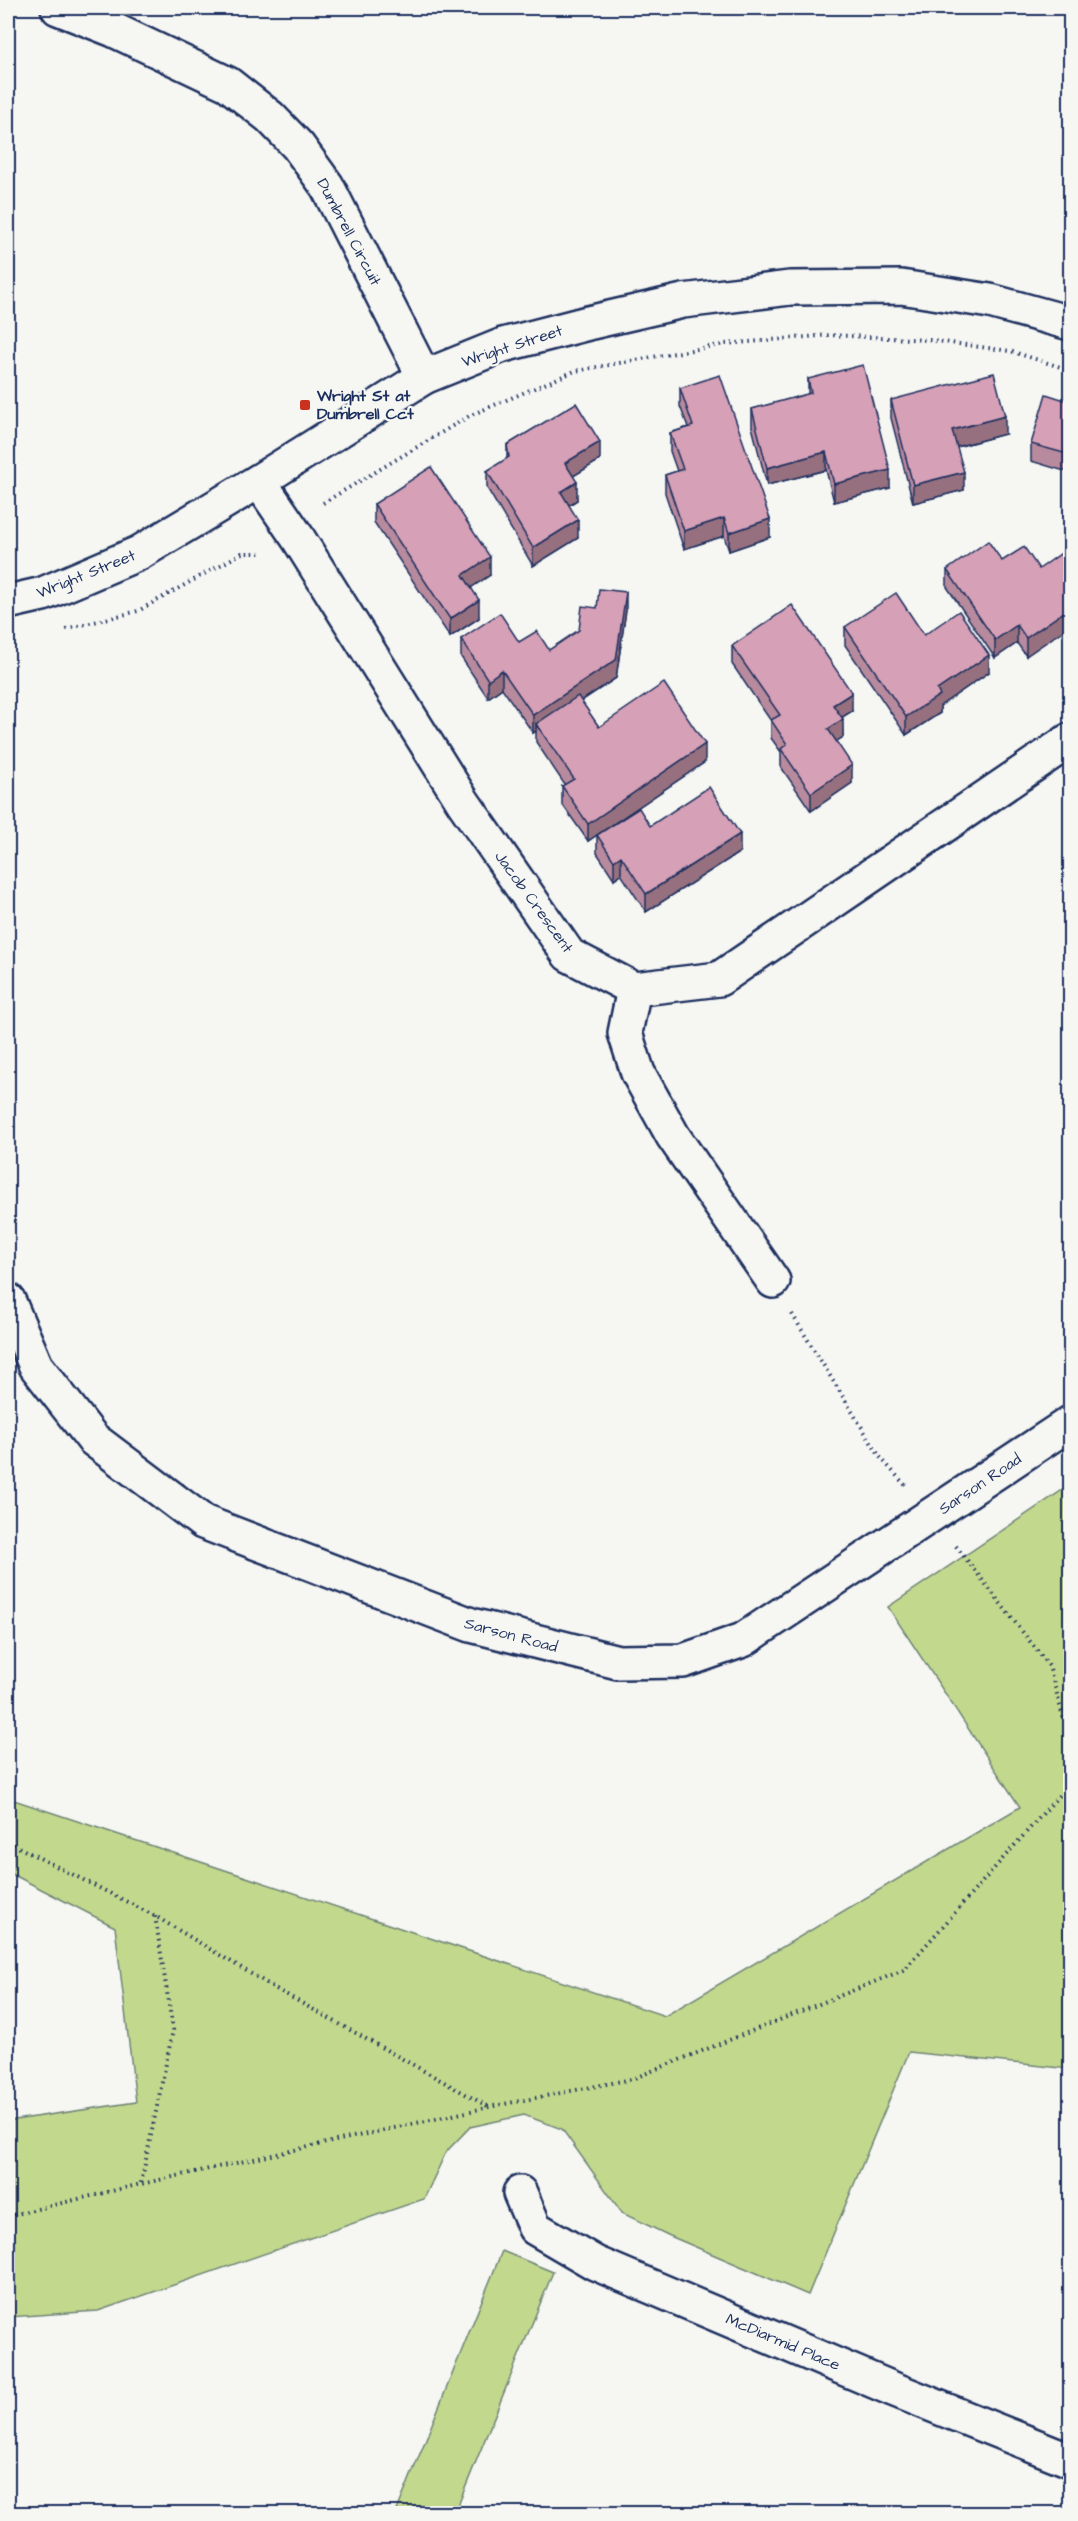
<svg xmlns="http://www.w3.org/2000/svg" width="1078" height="2521" font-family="'Architects Daughter',sans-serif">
<rect width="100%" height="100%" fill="#f6f6f2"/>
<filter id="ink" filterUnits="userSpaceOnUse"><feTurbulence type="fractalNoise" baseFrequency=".0167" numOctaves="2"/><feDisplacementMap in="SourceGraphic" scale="12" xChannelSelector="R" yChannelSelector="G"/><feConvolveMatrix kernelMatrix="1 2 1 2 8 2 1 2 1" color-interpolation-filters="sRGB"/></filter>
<g filter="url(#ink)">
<g fill="#c2d88d" stroke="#6e8476" stroke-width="1.5">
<polygon points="1070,1485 1070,2069 909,2052 808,2295 670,2236 622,2213 562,2129 524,2115 470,2127 446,2152 424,2199 98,2311 8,2317 8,2121 136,2102 115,1927 8,1872 8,1798 665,2016 1020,1807 888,1607"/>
<polygon points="502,2251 553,2272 455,2513 396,2513"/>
</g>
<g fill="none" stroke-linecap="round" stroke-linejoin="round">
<defs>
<g id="street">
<polyline points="58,8 114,30 228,84 270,117 298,146 327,186 424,377"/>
<polyline points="259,481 298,538 463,802 569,955 634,989 719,979 1070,740"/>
<polyline points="634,989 625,1033 638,1073 673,1136 773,1281"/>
<polyline points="8,1300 36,1366 93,1439 203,1522 471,1625 618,1662 683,1661 743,1640 1070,1423"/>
<polyline points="520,2193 535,2228 595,2263 893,2389 1070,2460"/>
</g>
<polyline id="secondary" points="8,602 43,594 139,553 259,481 424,377 503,345 588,323 683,301 790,288 901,287 990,301 1070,323"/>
</defs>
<use href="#street" stroke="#1b2f5e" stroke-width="38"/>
<use href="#secondary" stroke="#1b2f5e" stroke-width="38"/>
<g stroke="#1b2f5e" stroke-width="4" stroke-dasharray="1.5 4.5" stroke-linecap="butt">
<polyline points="323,503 471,415 575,371 725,344 830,335 929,340 1010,351 1070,370"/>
<polyline points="66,629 138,611 242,553 261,553"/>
<polyline points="792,1314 880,1457 905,1485"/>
<polyline points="956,1546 1049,1666 1065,1723 1070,1728"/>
<polyline points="8,1842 155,1916 278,1990 489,2107"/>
<polyline points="141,2183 173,2030 155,1916"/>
<polyline points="8,2216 141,2184 489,2107 632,2079 904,1970 1070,1783"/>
</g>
<use href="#street" stroke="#f6f6f2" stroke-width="33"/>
<use href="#secondary" stroke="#f6f6f2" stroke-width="33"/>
</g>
<g fill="#b88a9d" stroke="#1b2f5e" stroke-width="1.5">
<polygon points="808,379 890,488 834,502 826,470 767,485 752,427 752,409 808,394"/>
<polygon points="680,388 770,537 729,551 724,536 684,549 665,493 665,475 677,471 670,451 670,433 688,427 680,406"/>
<polygon points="891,400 1005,434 957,447 964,490 913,503 891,418"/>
<polygon points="1071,402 1071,473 1031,461 1031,444"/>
<polygon points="507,445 600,460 573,476 577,500 569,505 578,538 533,566 487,488 487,471 507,459"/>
<polygon points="1071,492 1071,535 1064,533 1064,515"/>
<polygon points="374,504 490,575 471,587 479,618 450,637 374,522"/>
<polygon points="1002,561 1039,569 1026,656 1017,643 995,658 947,587 947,570"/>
<polygon points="626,610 616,678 581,701 599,727 705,762 588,841 562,804 562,786 565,785 536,742 536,731 533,733 502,688 488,698 461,657 461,639 519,642 549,650 579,630"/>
<polygon points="845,627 924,635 989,672 940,706 940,713 906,735 845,645"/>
<polygon points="732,646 852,711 842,717 843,737 836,741 852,783 811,811 781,767 781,752 771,738 771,721 732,664"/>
<polygon points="650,826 740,852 646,912 621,874 614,879 597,853 597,835"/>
</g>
<g fill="#96707f" stroke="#1b2f5e" stroke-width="1.5">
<polygon points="1005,416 1005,434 952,448 952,430"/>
<polygon points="600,442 600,460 565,481 565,463"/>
<polygon points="826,452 826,470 767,485 767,468"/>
<polygon points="890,470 890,488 834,502 834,484"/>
<polygon points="964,472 964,490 913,503 913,485"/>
<polygon points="577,482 577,500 561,510 561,492"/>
<polygon points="724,518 724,536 684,549 684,531"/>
<polygon points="770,519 770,537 729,551 729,533"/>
<polygon points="578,520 578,538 533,566 533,548"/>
<polygon points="490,557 490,575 463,593 463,575"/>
<polygon points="626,592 626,610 616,678 539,729 536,724 536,731 533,733 533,715"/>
<polygon points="479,600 479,618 450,637 450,619"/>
<polygon points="1071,607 1071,625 1026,656 1026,638"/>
<polygon points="1017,625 1017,643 995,658 995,640"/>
<polygon points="989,655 989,672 940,706 940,713 906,735 906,717 937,690"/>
<polygon points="502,670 502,688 488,698 488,680"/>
<polygon points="852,693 852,711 833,723 833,705"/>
<polygon points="843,719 843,737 828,747 828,729"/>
<polygon points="705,744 705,762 588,841 588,824"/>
<polygon points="852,765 852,783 811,811 811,793"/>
<polygon points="740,834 740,852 646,912 646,894"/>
<polygon points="621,856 621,874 614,879 614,861"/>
</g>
<g fill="#d6a0b6" stroke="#1b2f5e" stroke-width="1.5">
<polygon points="863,365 890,470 834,484 826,452 767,468 752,409 811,393 808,379"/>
<polygon points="994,373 1005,416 952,430 964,472 913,485 891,400"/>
<polygon points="720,375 770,519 729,533 724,518 684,531 665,475 683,469 670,433 693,426 680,388"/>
<polygon points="1046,394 1071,402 1071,455 1031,444"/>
<polygon points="576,403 600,442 565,463 577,482 561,492 578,520 533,548 487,471 509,457 507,445"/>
<polygon points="431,467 490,557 463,575 479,600 450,619 374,504"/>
<polygon points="1071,492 1071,517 1064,515"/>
<polygon points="988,541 1002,561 1024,547 1039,569 1070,547 1071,607 1026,638 1017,625 995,640 947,570"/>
<polygon points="599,589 626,592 616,660 533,715 502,670 488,680 461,639 500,613 519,642 537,631 549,650 579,630 582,606 597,608"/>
<polygon points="896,593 924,635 959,611 989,655 937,690 940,695 906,717 845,627"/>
<polygon points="792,605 852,693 833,705 843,719 828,729 852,765 811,793 781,749 787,744 771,720 780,715 732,646"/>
<polygon points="664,683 705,744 588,824 562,786 574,779 536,724 578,696 599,727"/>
<polygon points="709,787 740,834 646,894 621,856 614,861 597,835 639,808 650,826"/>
</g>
</g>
<rect fill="#c8321e" stroke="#f6f6f2" stroke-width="2" x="299" y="399" width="12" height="12" rx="3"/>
<g text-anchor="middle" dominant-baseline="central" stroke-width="4.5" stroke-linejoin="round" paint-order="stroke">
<g font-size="16" fill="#1b2f5e" stroke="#f6f6f2">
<text transform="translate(349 232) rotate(62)">Dumbrell Circuit</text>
<text transform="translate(512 346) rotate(-18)">Wright Street</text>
<text transform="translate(86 574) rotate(-22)">Wright Street</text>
<text transform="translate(534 902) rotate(54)">Jacob Crescent</text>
<text transform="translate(980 1484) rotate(-34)">Sarson Road</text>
<text transform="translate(511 1635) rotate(15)">Sarson Road</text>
<text transform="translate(783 2342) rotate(23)">McDiarmid Place</text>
</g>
<g font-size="16" font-weight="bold" fill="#1b2f5e" stroke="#f6f6f2" text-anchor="start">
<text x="317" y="396">Wright St at<tspan x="317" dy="18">Dumbrell Cct</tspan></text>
</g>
</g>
<rect width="1078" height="2521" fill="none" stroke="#f6f6f2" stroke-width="30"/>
<rect x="15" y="15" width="1048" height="2491" fill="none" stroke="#1b2f5e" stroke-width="2" filter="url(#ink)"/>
</svg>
